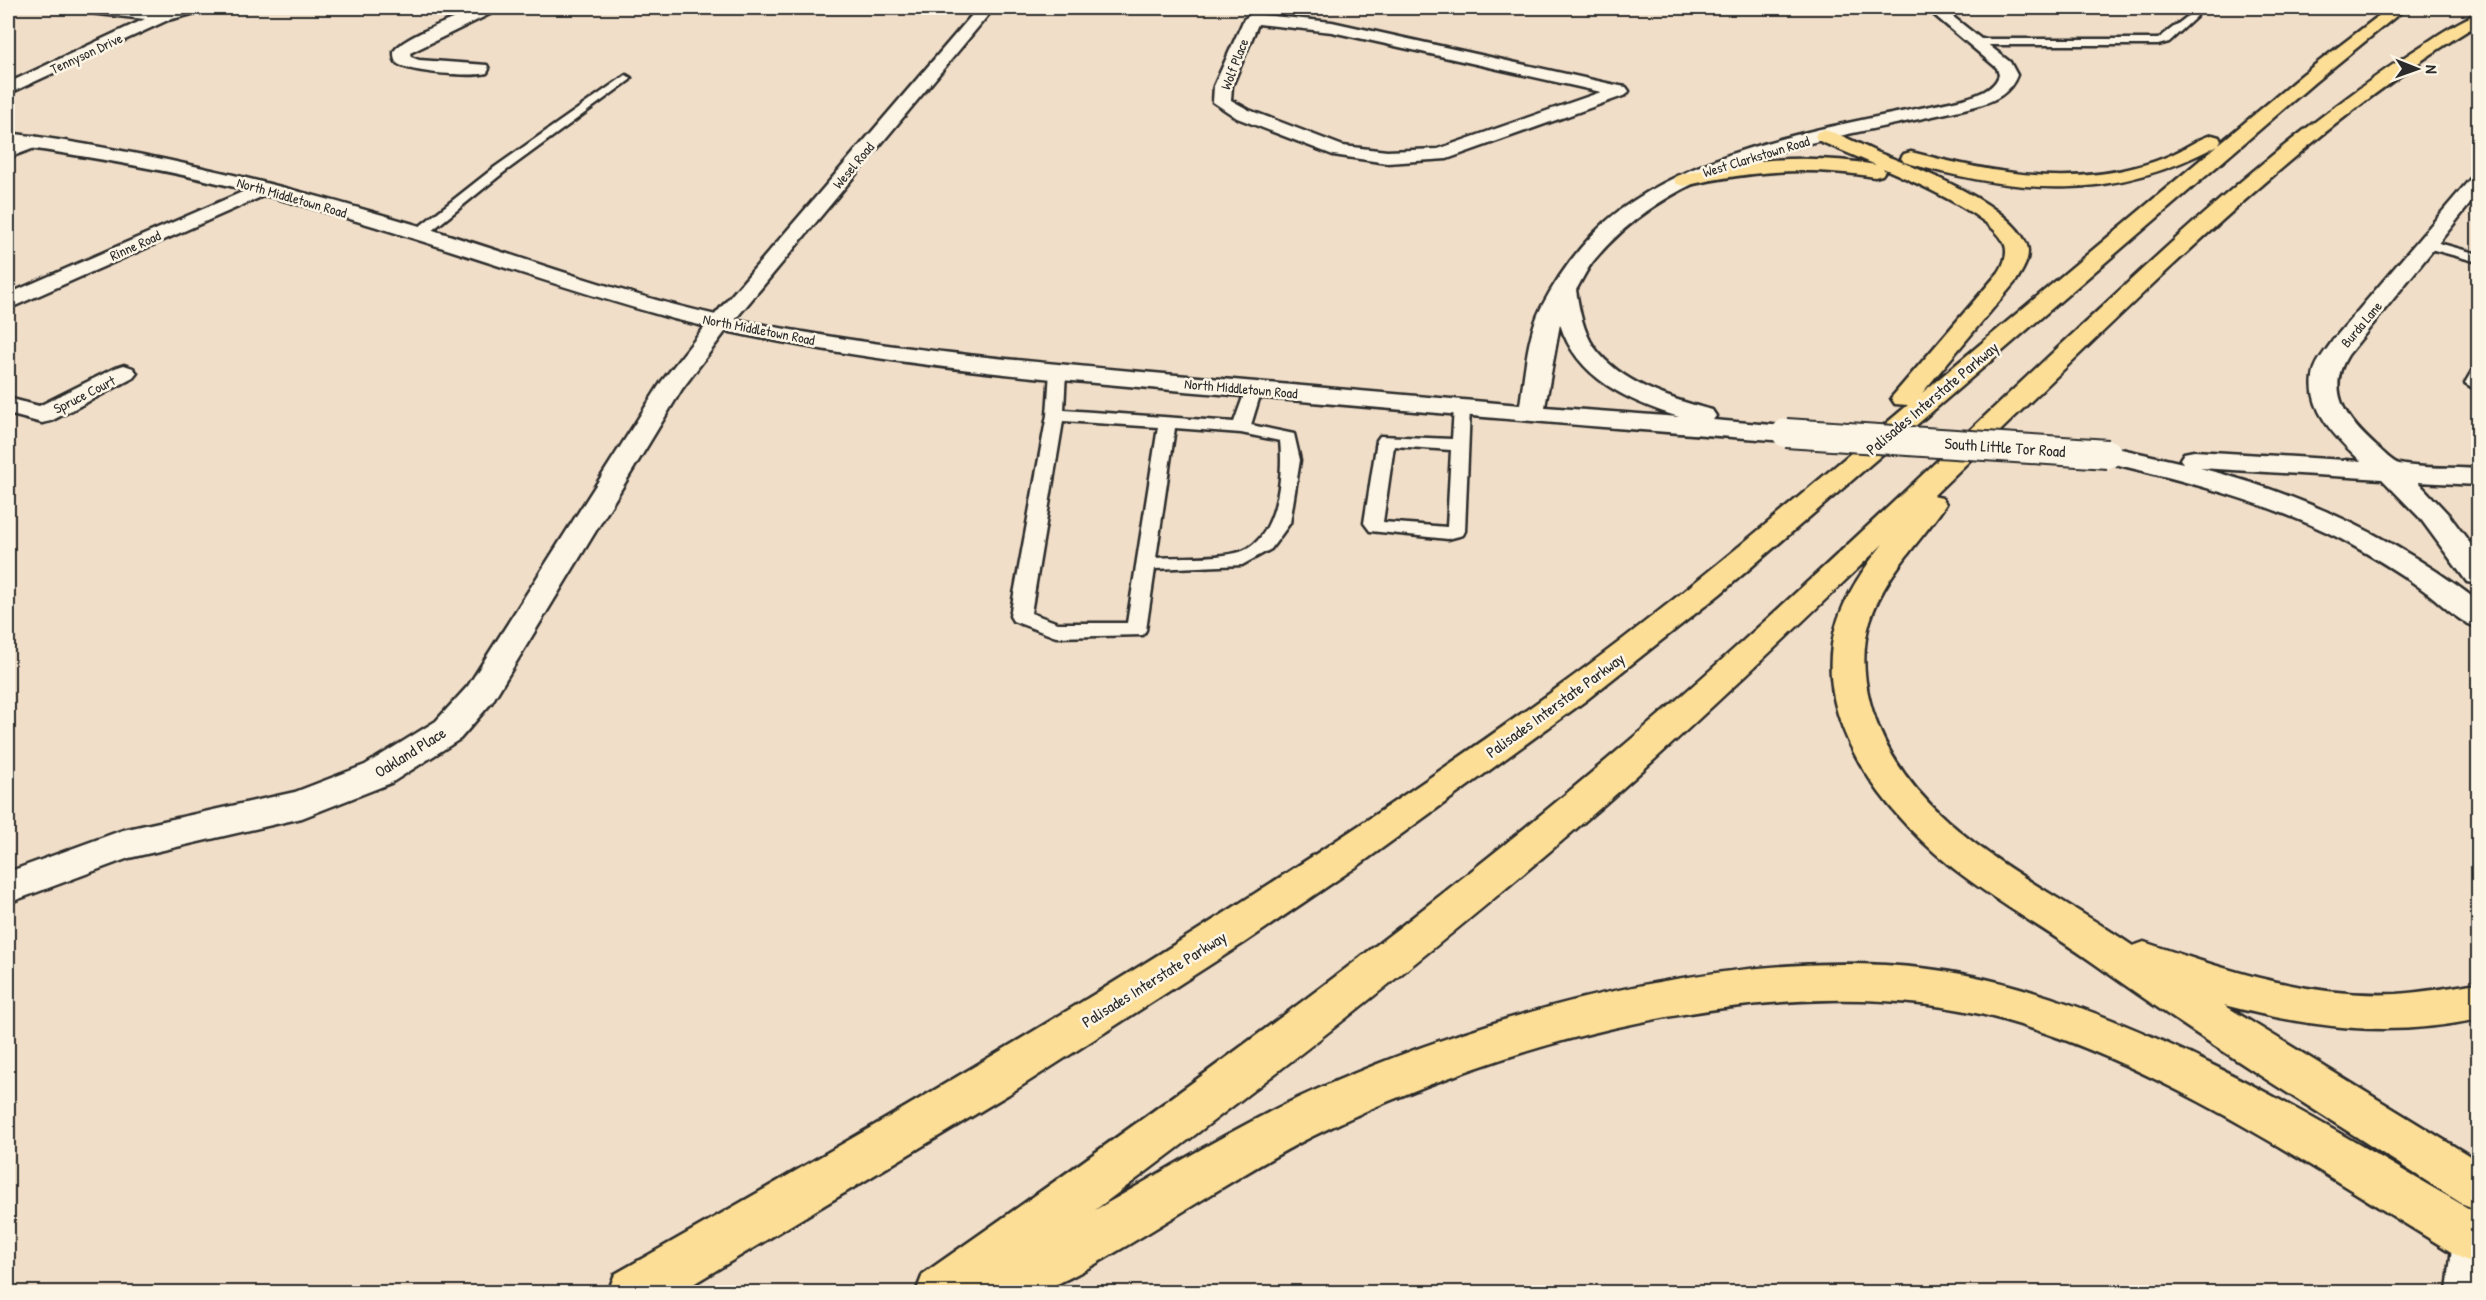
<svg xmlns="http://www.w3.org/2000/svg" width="2486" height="1300" font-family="'Patrick Hand',sans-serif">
<rect width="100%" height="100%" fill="#f0dec8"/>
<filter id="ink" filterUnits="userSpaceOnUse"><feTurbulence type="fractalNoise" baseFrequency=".0167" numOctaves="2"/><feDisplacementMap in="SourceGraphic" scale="12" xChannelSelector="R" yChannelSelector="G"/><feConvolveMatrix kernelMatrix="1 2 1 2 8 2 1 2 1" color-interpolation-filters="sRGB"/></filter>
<g filter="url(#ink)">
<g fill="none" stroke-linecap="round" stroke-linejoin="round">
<defs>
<g id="lane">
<polygon points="2192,13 2197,16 2195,18 2169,42 2158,45 1975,45 1970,42 1975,39 2158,39"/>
<polygon points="626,75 631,78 630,80 503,173 425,236 415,236 413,233 415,230 495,167"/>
<polygon points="2428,240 2478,254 2478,262 2423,247 2421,244"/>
<path d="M1058,366L1066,371L1064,410L1234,422L1246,389L1254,384L1262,389L1251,425L1294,434L1300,460L1290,523L1271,549L1242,565L1155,569L1146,630L1143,635L1056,637L1013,621L1010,616L1047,415L1050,371ZM1063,421L1158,427L1127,623H1058L1031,613ZM1175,428L1241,433L1280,441C1284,475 1277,545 1236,553C1211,559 1182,556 1156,558Z"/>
<polygon points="2478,369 2478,391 2465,383 2472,371"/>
<path d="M1462,403L1470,408L1465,531L1463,535L1448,539L1370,531L1364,523L1377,440L1380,436L1452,439L1454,408ZM1394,446L1451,450L1447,527L1383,522Z"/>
</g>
<g id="street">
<polygon points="81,8 123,8 163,12 183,8 207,8 204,11 168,20 8,94 8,83 145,19 89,13"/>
<path d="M480,8H499L496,11L410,53L411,57L419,60L487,65L489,69L487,73C471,77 412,73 398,64C394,61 394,56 394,51C406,35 459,17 480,8Z"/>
<polygon points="978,8 994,8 728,328 682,389 492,702 460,739 391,783 302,818 129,858 8,903 8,872 123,830 295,792 365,765 436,721 468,686 662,381 712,318"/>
<path d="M1252,14L1332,22L1620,86L1626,87L1629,91L1626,95L1447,159L1387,163L1333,155L1237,118L1213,102L1214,86L1244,19ZM1258,24L1332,32L1601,92L1438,149L1387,151L1343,146L1249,110L1231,100L1232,86Z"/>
<polygon points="33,136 40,138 42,142 40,146 8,158 8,145"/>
<polygon points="263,183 270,185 273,189 270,193 8,309 8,294"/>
<polygon points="124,365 133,368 137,373 133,378 51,421 42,423 8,414 8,398 39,406 115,368"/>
</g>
<g id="secondary">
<path d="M1926,8H1942L2010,62L2017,75C2010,94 1994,101 1976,106C1846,139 1687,149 1595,259C1587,268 1582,280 1576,290C1579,309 1583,331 1594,347C1621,384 1671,399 1712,410L1716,416L1713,420L1796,427L1799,433L1796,439L1786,441C1601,428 1416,411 1231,395C1044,379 856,364 674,319C535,281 400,230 261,194C177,171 93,157 8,145V133C152,151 291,187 430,229C526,259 621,294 720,316C858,346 1000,359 1142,372C1267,383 1394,394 1520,405C1525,373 1527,336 1541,308C1560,272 1587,235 1620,210C1719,139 1848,125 1963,99C1977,95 1994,90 1999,75L1997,68ZM1560,324C1577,379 1629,401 1679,417L1545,407Z"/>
<path d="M2478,176V194L2348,355C2324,393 2349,422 2377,447C2383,452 2392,462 2399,464C2424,469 2453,467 2478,469V485L2418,482L2449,515L2478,554V584L2467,582L2420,518L2382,479L2200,468C2301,494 2395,537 2478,601V627C2458,623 2443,604 2426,592C2400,572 2370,555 2341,539C2264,500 2181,480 2098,460L2094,454L2098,448L2108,446L2183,463L2180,459L2184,453L2194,451L2361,461C2337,439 2305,408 2314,372C2316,361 2327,350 2333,340L2471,178Z"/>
<polygon points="2478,1214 2478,1292 2447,1292 2453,1238 2461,1221"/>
</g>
<g id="highway">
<path d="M2389,8H2406L2315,82L1720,594L1585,701L1359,865L1244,943L1009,1094L680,1292H608L615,1274C939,1091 1259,904 1560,686C1681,598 1794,501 1908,405L1895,404L1891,398L1999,272C2004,264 2008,254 2005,245C1996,217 1910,180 1883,168L1885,171L1882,175L1875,177C1807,166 1751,171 1684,186L1677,184L1674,180L1677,176C1743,159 1809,153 1876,165L1817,140L1815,136L1817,132L1824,130C1843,135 1861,145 1879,153C1919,169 2008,203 2026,243C2032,256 2023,270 2016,281L1922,393L2218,145C2111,203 2017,194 1904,162L1901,158L1904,154L1911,152C1985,171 2061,187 2136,167C2148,164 2160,160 2171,155C2185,149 2197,139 2212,135L2219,137L2221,141L2219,144L2303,74Z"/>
<path d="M2478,13V24C2360,96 2257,187 2156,281C2081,352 2007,424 1933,496L1942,498L1946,504C1920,543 1884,575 1870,621C1862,647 1863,675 1870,702C1902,825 2037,880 2133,946L2144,942C2226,970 2309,998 2397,994C2425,992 2451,987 2478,983V1019C2389,1038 2311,1028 2224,1005L2478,1161V1210L2461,1203C2339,1125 2214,1049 2095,964C2047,930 1994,901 1948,864C1886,813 1820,730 1832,645C1837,607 1860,573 1883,544C1792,632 1701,719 1606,803C1442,946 1270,1080 1095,1210C1163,1172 1228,1131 1298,1098C1494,1007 1789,926 2002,983C2174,1029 2326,1126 2478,1214V1265L2461,1258C2319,1172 2161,1063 2000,1019C1790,962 1501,1041 1311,1137C1241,1173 1177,1217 1109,1256C1090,1267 1053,1289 1033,1292C1023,1294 1010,1292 1000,1292C972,1292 944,1292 916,1292L923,1274C1207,1076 1487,873 1744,640C1856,539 1965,434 2076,331C2150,262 2223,193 2303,131C2343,100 2383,70 2426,43C2442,32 2460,21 2478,13Z"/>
</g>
</defs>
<use href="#lane" stroke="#2b2b2b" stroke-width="5"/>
<use href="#street" stroke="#2b2b2b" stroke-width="5"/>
<use href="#secondary" stroke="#2b2b2b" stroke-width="5"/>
<use href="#highway" stroke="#2b2b2b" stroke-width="5"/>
<use href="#lane" fill="#fcf5e5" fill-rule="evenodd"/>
<use href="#street" fill="#fcf5e5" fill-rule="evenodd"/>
<use href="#secondary" fill="#fcf5e5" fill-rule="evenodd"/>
<use href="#highway" fill="#fcde96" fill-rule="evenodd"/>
<defs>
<polyline id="secondary-bridge" points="1786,433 2108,454"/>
</defs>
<use href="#secondary-bridge" stroke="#2b2b2b" stroke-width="32" stroke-linecap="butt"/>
<use href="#secondary-bridge" stroke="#fcf5e5" stroke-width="28"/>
</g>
</g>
<g text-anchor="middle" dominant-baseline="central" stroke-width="5" stroke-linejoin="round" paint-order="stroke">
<g font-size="14" fill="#2b2b2b" stroke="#fcf5e5">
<text transform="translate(86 53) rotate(-25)">Tennyson Drive</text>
<text transform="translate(1234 64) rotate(-69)">Wolf Place</text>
<text transform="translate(1756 156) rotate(-17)">West Clarkstown Road</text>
<text transform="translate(853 165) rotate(-50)">Wesel Road</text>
<text transform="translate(292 197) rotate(16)">North Middletown Road</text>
<text transform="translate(135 245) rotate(-24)">Rinne Road</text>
<text transform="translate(2361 324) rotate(-50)">Burda Lane</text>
<text transform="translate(759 329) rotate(11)">North Middletown Road</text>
<text transform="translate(1241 388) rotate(5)">North Middletown Road</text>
<text transform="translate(84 394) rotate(-27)">Spruce Court</text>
</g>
<g font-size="16" fill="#2b2b2b" stroke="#fcf5e5">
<text transform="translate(1932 398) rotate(-40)">Palisades Interstate Parkway</text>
<text transform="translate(2005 447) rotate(4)">South Little Tor Road</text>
<text transform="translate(1555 705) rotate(-36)">Palisades Interstate Parkway</text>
<text transform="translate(410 752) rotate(-32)">Oakland Place</text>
<text transform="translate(1154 979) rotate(-32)">Palisades Interstate Parkway</text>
</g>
</g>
<rect width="2486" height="1300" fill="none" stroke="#fcf5e5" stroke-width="30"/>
<rect x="15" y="15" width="2456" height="1270" fill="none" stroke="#2b2b2b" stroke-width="2" filter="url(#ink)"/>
<g transform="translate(2417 69) rotate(91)" stroke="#fcf5e5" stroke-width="4.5" paint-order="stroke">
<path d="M0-4.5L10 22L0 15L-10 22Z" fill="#2b2b2b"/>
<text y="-9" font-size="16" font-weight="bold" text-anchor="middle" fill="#2b2b2b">N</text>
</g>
</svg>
